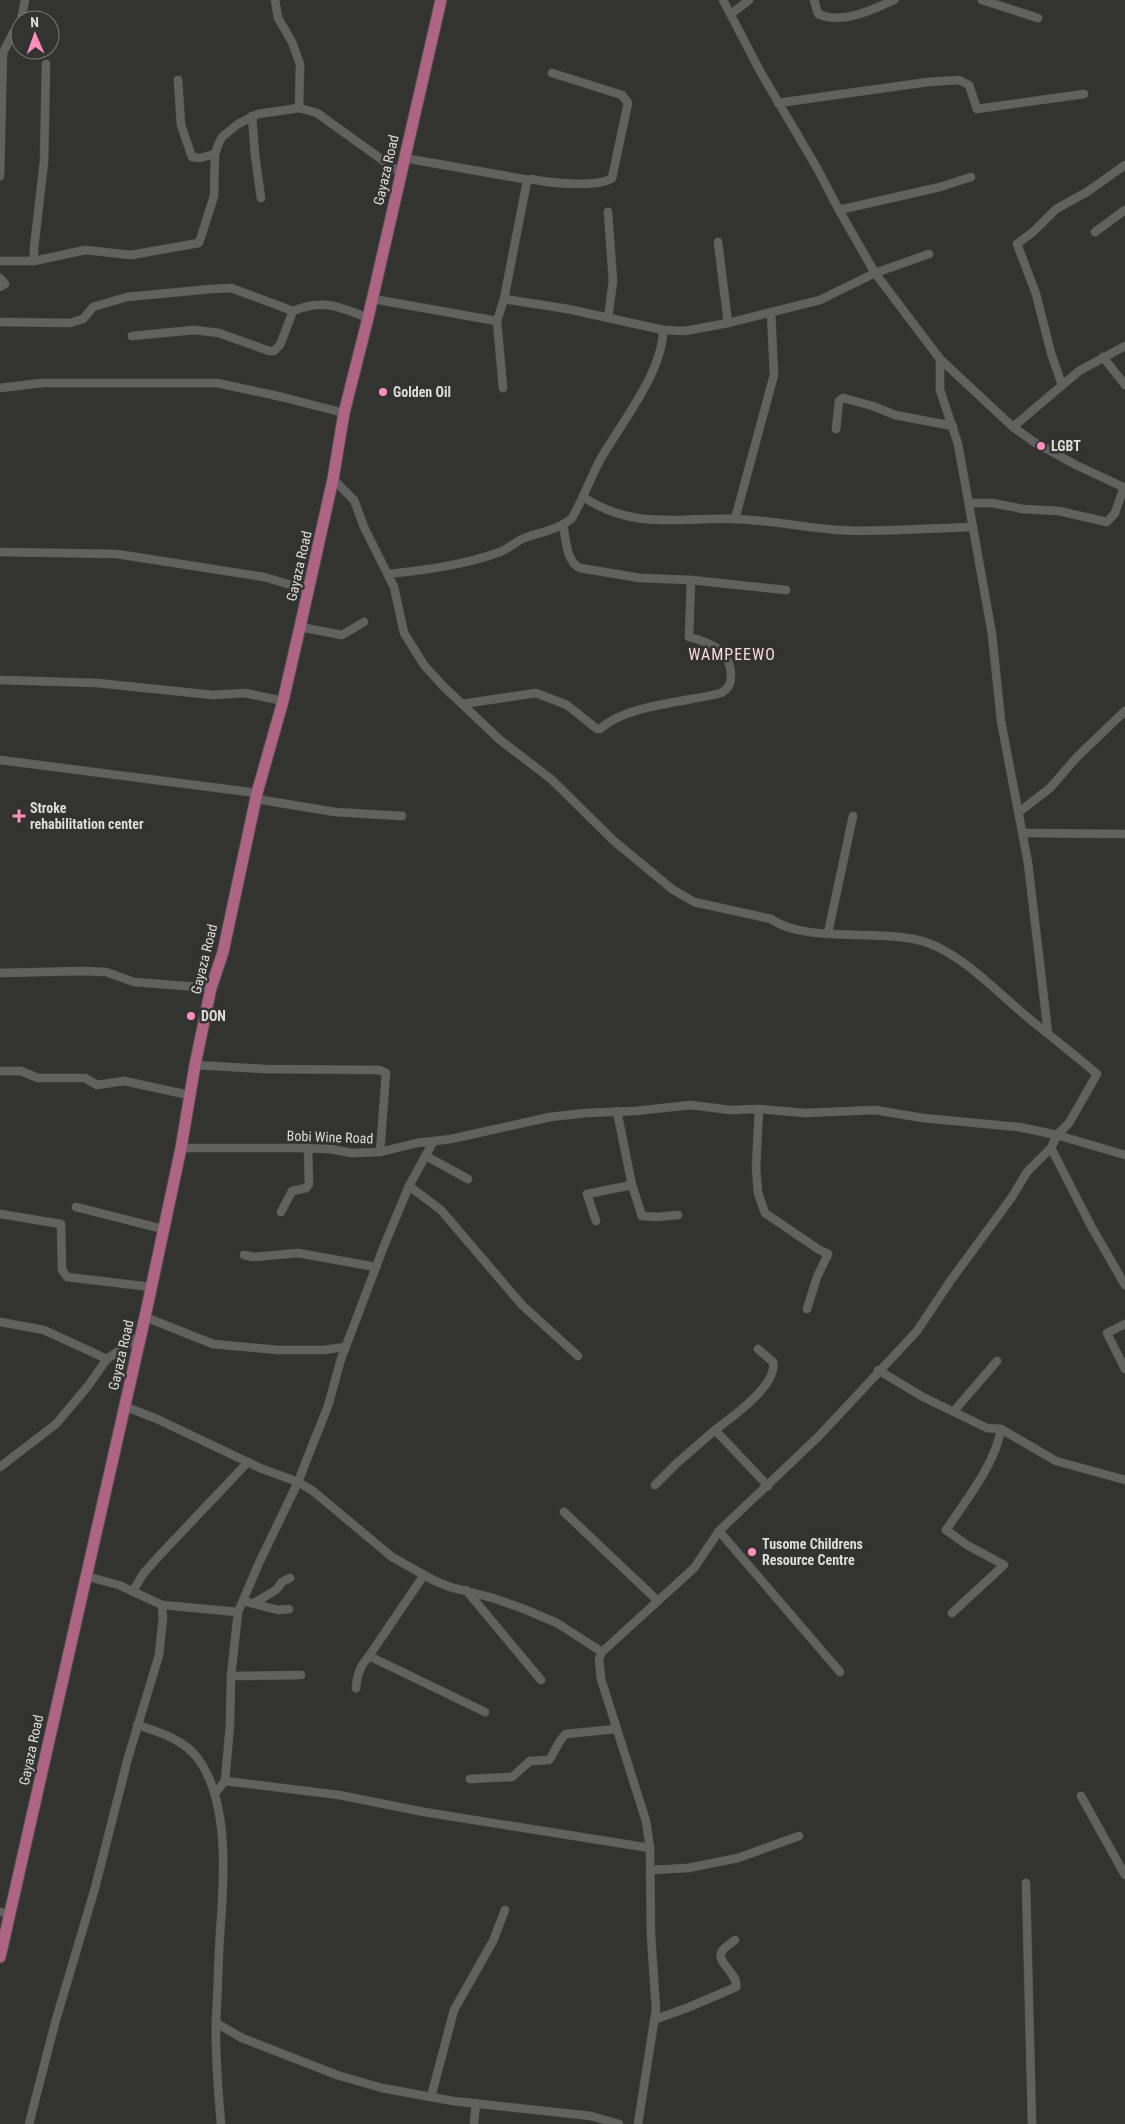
<svg xmlns="http://www.w3.org/2000/svg" width="1125" height="2124" font-family="'Roboto Condensed',sans-serif">
<rect width="100%" height="100%" fill="#333330"/>
<g fill="none" stroke-linecap="round" stroke-linejoin="round">
<defs>
<g id="street">
<polyline points="275,0 278,18 292,42 300,64 299,108"/>
<polyline points="723,0 760,71 817,168 839,210 875,273 940,359 1013,427 1034,442 1076,465 1125,488"/>
<path d="M814,0L818,14C842,25 872,10 894,0"/>
<polyline points="982,0 1038,18"/>
<polyline points="731,14 749,0"/>
<polyline points="21,20 25,0"/>
<polyline points="178,80 181,125 192,157 200,158 215,154"/>
<polyline points="778,103 928,82 959,80 969,85 977,109 1084,94"/>
<polyline points="252,116 255,155 261,198"/>
<polyline points="404,158 529,180"/>
<polyline points="0,176 3,53 13,33 19,27 20,24"/>
<polyline points="839,210 940,187 971,177"/>
<polyline points="1095,232 1125,210"/>
<polyline points="718,242 728,323"/>
<polyline points="0,261 34,261 85,250 131,255 199,243 214,196 215,154 218,145 222,137 238,124 258,114 299,108 317,113 402,174"/>
<polyline points="34,261 34,248 44,162 46,64"/>
<polyline points="0,278 5,284 0,287"/>
<polyline points="373,299 497,321"/>
<polyline points="504,299 568,309 663,330 685,331 728,323 820,300 875,273 929,254"/>
<polyline points="608,318 613,281 608,212"/>
<path d="M0,322L70,323L83,319L93,307L127,297L211,289L231,288L293,311C323,299 339,306 368,318"/>
<polyline points="132,336 194,330 219,333 269,351 274,351 280,345 293,311"/>
<polyline points="1103,357 1125,385"/>
<polyline points="940,359 940,390 958,444 992,634 1001,721 1028,863 1048,1033"/>
<polyline points="1062,385 1051,353 1036,294 1017,244 1033,232 1056,209 1087,192 1125,165"/>
<polyline points="0,388 42,383 217,383 282,397 344,413"/>
<path d="M503,388L497,321L504,299L527,181L531,179C548,183 598,188 612,178L628,103L622,95L552,73"/>
<polyline points="1013,427 1079,371 1125,346"/>
<polyline points="836,429 839,401 843,398 873,406 895,415 953,426"/>
<path d="M333,479L354,500L364,527L394,587L404,633L424,665L443,686L500,740L551,779L614,841L672,889L694,902L771,919C806,944 883,928 925,942C963,954 1001,996 1032,1021C1054,1039 1076,1056 1097,1074L1069,1123L1057,1135L1051,1148L1027,1172L1012,1197L951,1280L917,1331L819,1436L719,1531L694,1568L602,1652L599,1659L601,1679L646,1821L650,1848L651,1936L656,2009L638,2124"/>
<path d="M583,497C636,531 677,517 734,519C769,520 802,527 836,530C881,533 928,528 973,527"/>
<polyline points="969,503 992,503 1023,509 1059,511 1107,522 1115,513 1124,487"/>
<polyline points="735,519 774,375 771,312"/>
<path d="M563,524C566,539 566,562 580,568L640,578L691,580L786,590"/>
<polyline points="0,552 117,554 264,577 308,590"/>
<path d="M388,574C426,570 464,565 500,552C510,548 517,540 527,537C542,532 560,529 572,518C583,499 590,479 600,460C621,423 663,372 663,330"/>
<polyline points="300,627 342,635 364,622"/>
<polyline points="0,680 97,683 213,695 245,693 283,701"/>
<path d="M462,704L536,693L567,705L597,729H600C626,705 686,702 721,693C729,688 731,684 731,674C730,650 709,642 689,637L691,580"/>
<polyline points="0,760 257,793"/>
<polyline points="256,799 335,812 402,816"/>
<polyline points="1019,812 1050,788 1077,757 1125,711"/>
<polyline points="1023,833 1125,834"/>
<polyline points="828,933 853,816"/>
<polyline points="0,973 83,971 106,972 134,982 211,988"/>
<polyline points="195,1065 265,1069 379,1070 386,1073 380,1152"/>
<polyline points="0,1071 21,1071 38,1078 85,1078 97,1085 124,1081 189,1095"/>
<polyline points="759,1109 756,1167 758,1193 765,1213 818,1249 828,1254 817,1277 807,1309"/>
<polyline points="181,1148 299,1148 330,1149 352,1153 380,1152 417,1143 451,1139 550,1117 586,1113 635,1111 691,1105 730,1110 759,1109 805,1113 875,1110 923,1118 1019,1127 1057,1135 1125,1155"/>
<polyline points="1051,1148 1091,1226 1125,1285"/>
<polyline points="426,1156 468,1179"/>
<polyline points="632,1185 642,1216 657,1217 678,1215"/>
<polyline points="409,1186 441,1210 522,1305 578,1356"/>
<polyline points="76,1207 163,1229"/>
<polyline points="281,1212 292,1191 306,1188 309,1184 308,1148"/>
<polyline points="0,1214 61,1224 62,1270 67,1277 151,1287"/>
<polyline points="596,1221 587,1194 632,1185 617,1111"/>
<polyline points="244,1255 253,1257 298,1253 376,1267"/>
<polyline points="145,1317 213,1344 279,1350 323,1350 346,1347"/>
<polyline points="0,1322 44,1330 107,1359"/>
<polyline points="1125,1324 1107,1333 1125,1369"/>
<polyline points="878,1370 923,1397 987,1428 1001,1429 1056,1461 1125,1480"/>
<polyline points="124,1406 157,1419 260,1468 298,1482 313,1491 392,1557 433,1580 450,1587 493,1598 524,1609 557,1623 602,1652"/>
<polyline points="954,1411 997,1361"/>
<path d="M715,1430C732,1417 778,1385 773,1362L758,1349"/>
<polyline points="0,1467 56,1424 88,1386 107,1359 140,1336"/>
<polyline points="655,1485 677,1463 715,1430 768,1486"/>
<polyline points="564,1512 658,1601"/>
<polyline points="719,1531 840,1672"/>
<polyline points="466,1590 541,1680"/>
<polyline points="133,1591 143,1574 159,1556 248,1462"/>
<polyline points="243,1601 278,1610 289,1609"/>
<polyline points="254,1603 276,1590 282,1582 290,1578"/>
<polyline points="162,1605 238,1612"/>
<path d="M952,1613L1004,1565L967,1545L946,1530C966,1500 995,1465 1001,1429"/>
<polyline points="369,1656 485,1712"/>
<polyline points="231,1676 301,1675"/>
<path d="M356,1688C357,1675 360,1666 369,1656L424,1575"/>
<path d="M137,1725C160,1732 185,1740 199,1760C230,1804 224,1882 220,1934C218,1963 218,1992 216,2021C215,2056 218,2090 221,2124"/>
<path d="M470,1779L512,1777L530,1761L549,1760C556,1751 558,1740 566,1734L616,1729"/>
<polyline points="225,1781 339,1795 424,1812 650,1848"/>
<polyline points="216,1792 225,1781 230,1725 231,1676 238,1612 259,1563 298,1482 314,1441 328,1406 341,1359 384,1246 409,1186 433,1142"/>
<polyline points="1081,1796 1125,1875"/>
<polyline points="651,1870 688,1868 738,1858 799,1836"/>
<polyline points="1026,1883 1032,2124"/>
<polyline points="0,1912 10,1914"/>
<path d="M656,2019L687,2008L736,1987C739,1974 715,1962 722,1951C725,1947 731,1943 735,1940"/>
<polyline points="216,2023 242,2038 337,2075 382,2088 453,2101 591,2116 619,2124"/>
<polyline points="431,2097 454,2010 493,1941 505,1910"/>
<polyline points="29,2124 55,2023 95,1888 128,1758 159,1655 163,1618 162,1605 119,1585 85,1576"/>
<polyline points="474,2124 476,2103"/>
</g>
<polyline id="primary" points="0,1957 145,1317 181,1148 195,1065 211,988 223,952 257,793 283,701 300,627 333,479 344,413 368,318 441,0"/>
</defs>
<use href="#street" stroke="#50514e" stroke-width="9"/>
<use href="#primary" stroke="#50514e" stroke-width="13"/>
<use href="#street" stroke="#61625f" stroke-width="8"/>
<use href="#primary" stroke="#af6484" stroke-width="11"/>
</g>
<g fill="#fe8ebc" stroke="#333330" stroke-width="2">
<circle cx="383" cy="392" r="5"/>
<circle cx="1041" cy="446" r="5"/>
<path d="M16.5 808.5h5v5h5v5h-5v5h-5v-5h-5v-5h5z"/>
<circle cx="191" cy="1016" r="5"/>
<circle cx="752" cy="1552" r="5"/>
</g>
<g text-anchor="middle" dominant-baseline="central" stroke-width="5" stroke-linejoin="round" paint-order="stroke">
<g font-size="14" fill="#dcdcda" stroke="#333330">
<text transform="translate(386 170) rotate(-77)">Gayaza Road</text>
<text transform="translate(299 566) rotate(-77)">Gayaza Road</text>
<text transform="translate(204 959) rotate(-76)">Gayaza Road</text>
<text transform="translate(330 1137) rotate(2)">Bobi Wine Road</text>
<text transform="translate(121 1355) rotate(-77)">Gayaza Road</text>
<text transform="translate(31 1750) rotate(-78)">Gayaza Road</text>
</g>
<g font-size="14" font-weight="bold" fill="#dcdcda" stroke="#333330" text-anchor="start">
<text x="393" y="392">Golden Oil</text>
<text x="1051" y="446">LGBT</text>
<text x="30" y="808">Stroke<tspan x="30" dy="16">rehabilitation center</tspan></text>
<text x="201" y="1016">DON</text>
<text x="762" y="1544">Tusome Childrens<tspan x="762" dy="16">Resource Centre</tspan></text>
</g>
<g font-size="16" letter-spacing="1" fill="#fbd9e5" stroke="#333330">
<text x="732" y="654">WAMPEEWO</text>
</g>
</g>
<g transform="translate(35 35) rotate(358)"><circle r="24" fill="#333330" stroke="#777774"/>
<path d="M0-4L9 19L0 12L-9 19Z" fill="#fe8ebc"/>
<text y="-8" font-size="14" font-weight="bold" text-anchor="middle" fill="#dcdcda">N</text>
</g>
</svg>
